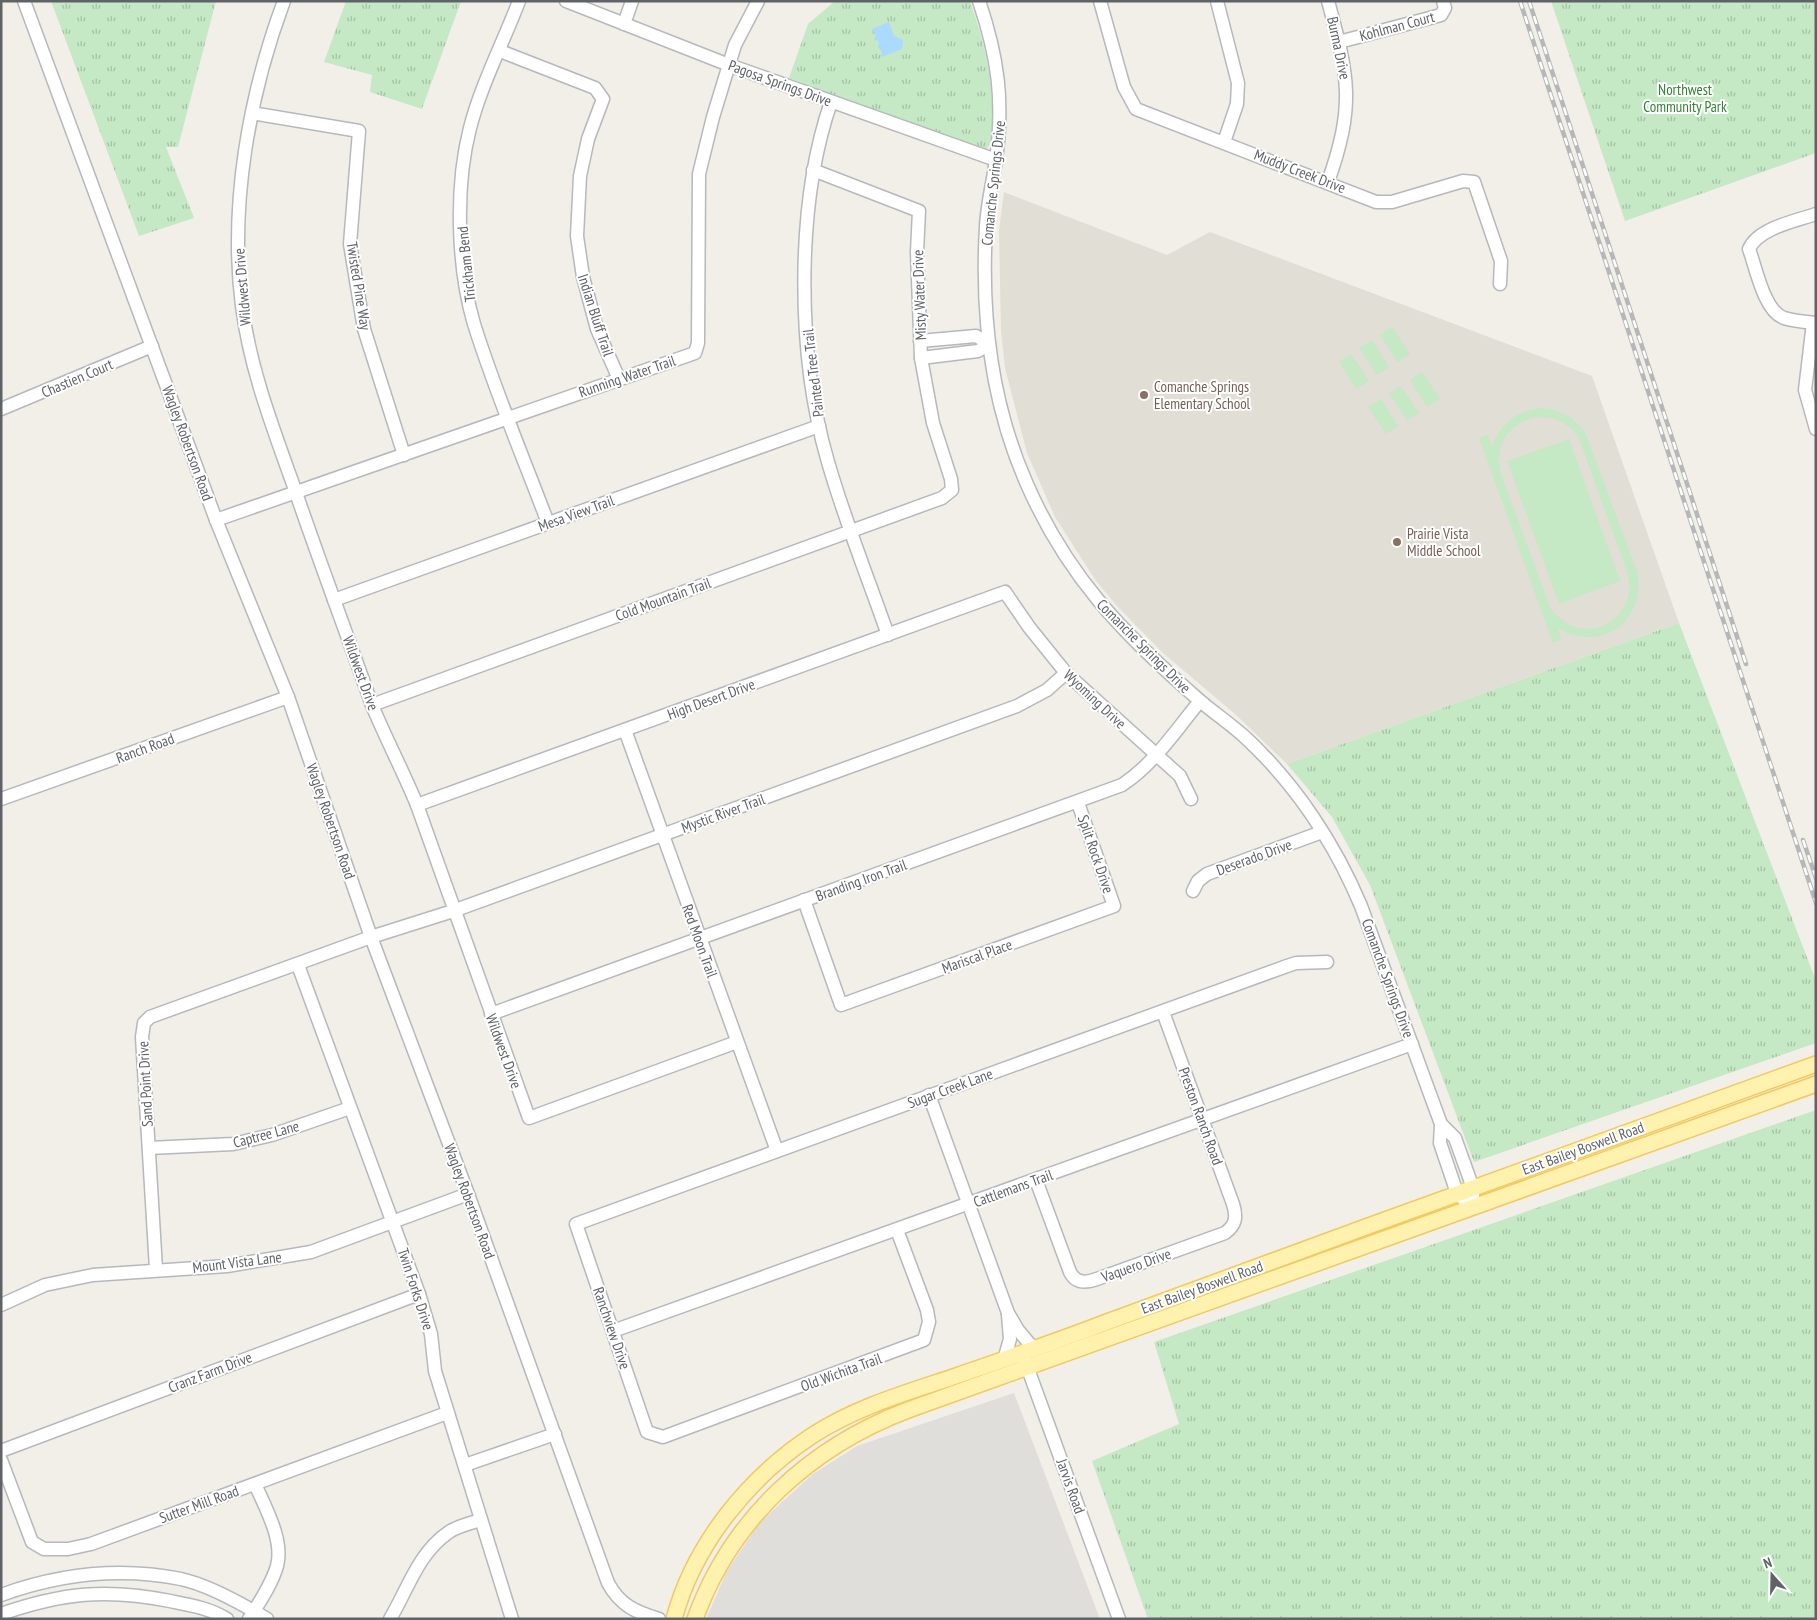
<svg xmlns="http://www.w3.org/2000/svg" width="1817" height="1620" font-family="'PT Sans Narrow',sans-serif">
<defs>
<pattern id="grass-tufts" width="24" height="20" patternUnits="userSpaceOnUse" patternTransform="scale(1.25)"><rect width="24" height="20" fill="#c5e8c5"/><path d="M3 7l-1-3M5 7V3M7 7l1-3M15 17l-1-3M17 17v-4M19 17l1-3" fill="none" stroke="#a3c0a4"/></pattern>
</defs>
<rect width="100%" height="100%" fill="#f1efe8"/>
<polygon fill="#e0deda" points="1014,1393 1100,1619 706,1619 727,1571 760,1522 813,1474 857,1446"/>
<polygon fill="#e1ded6" points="1004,192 1167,255 1210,232 1592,376 1679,623 1287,764 1235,714 1163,653 1117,606 1096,581 1055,517 1027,453 1005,368 1001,331 999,230"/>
<g fill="url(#grass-tufts)">
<polygon points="51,1 216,1 178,147 166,147 194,218 139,236"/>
<polygon points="346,1 461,1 422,109 370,92 372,75 324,62"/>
<path d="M835,1H970C984,42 994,80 992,123C992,131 992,143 987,149L978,150L789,78L808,24Z"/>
<polygon points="1551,1 1816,1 1816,153 1625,221"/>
<polygon points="1679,623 1816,981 1816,1043 1474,1162 1370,885 1332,817 1287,764"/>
<polygon points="1816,1110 1816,1619 1148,1619 1092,1461 1179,1424 1154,1342"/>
</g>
<g fill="#c5e8c5" fill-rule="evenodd">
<polygon points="1392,327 1410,354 1398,362 1380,335"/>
<polygon points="1372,340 1389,367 1377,375 1359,348"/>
<polygon points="1351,354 1369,381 1356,389 1339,362"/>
<polygon points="1422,372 1440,399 1427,407 1410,380"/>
<polygon points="1401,386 1419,413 1407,420 1389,394"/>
<polygon points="1381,399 1398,426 1386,434 1368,407"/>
<path d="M1540,408C1560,409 1575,417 1586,434L1636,569C1649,619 1602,654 1558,628L1561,640L1553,643L1479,438L1487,435L1492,446C1500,424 1516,411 1540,408ZM1540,417C1557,417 1569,424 1579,438L1627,572C1641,623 1579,651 1550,607L1501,474C1493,445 1510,420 1540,417Z"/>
<polygon points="1569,439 1620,581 1559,604 1507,461"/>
</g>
<polygon fill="#aadaff" points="889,22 894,36 903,40 902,49 882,57 881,50 878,48 879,41 874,40 876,35 872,31 874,28"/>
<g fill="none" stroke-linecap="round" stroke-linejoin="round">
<defs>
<g id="minor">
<path d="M24,1L216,520L288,697L371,937L468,1194L608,1583C620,1605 635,1612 659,1619"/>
<path d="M284,1C249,95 229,206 242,306C250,369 273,428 294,487C319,560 346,632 372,705C386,739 403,771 417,805L529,1118L737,1042"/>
<path d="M519,1C503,43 481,85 470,128C455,186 457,266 474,324C495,391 523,457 548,523"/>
<polyline points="566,1 729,65 996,160"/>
<path d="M979,1C998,57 1004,101 996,160C993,182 987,204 986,227C981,313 991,402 1026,482C1066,575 1123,634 1199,700C1214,713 1232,725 1247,739C1296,785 1335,844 1361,906L1441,1124L1440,1143L1457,1193L1473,1208"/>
<polyline points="1100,1 1124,87 1136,109 1376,202 1392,202 1463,181 1474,182 1501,261 1500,284"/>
<polyline points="1217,1 1238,83 1237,104 1224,142"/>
<polyline points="624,24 632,1"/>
<polyline points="1339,42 1441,15 1445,8 1443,1"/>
<polyline points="500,51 595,88 603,99 588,139 580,176 577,236 583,277 597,329 619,379"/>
<path d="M831,102C795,207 797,356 828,462C845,521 868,578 888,635"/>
<polyline points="252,113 359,131 350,244 364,329 404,455"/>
<path d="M1328,182C1355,105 1349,78 1328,1"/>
<path d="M1816,214C1796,221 1758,228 1749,249C1756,268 1764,311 1784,318C1794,321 1806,322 1816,323"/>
<polyline points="1813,323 1805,390 1816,429"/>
<polyline points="920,341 976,336 989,344 978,351 921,358"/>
<polyline points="1,409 152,346"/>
<polyline points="216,520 695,353 698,343 699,174 713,117 735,45 758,1"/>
<polyline points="334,600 819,426"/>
<polyline points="372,705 942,498 952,490 951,479 933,423 921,358 917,252 919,211 813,170"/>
<polyline points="625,730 777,1151"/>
<polyline points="1,799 288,697"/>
<polyline points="417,805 1005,592 1029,627 1066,673 1180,776 1191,799"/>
<polyline points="1193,891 1198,881 1207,874 1322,832"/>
<polyline points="804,900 841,1005 1114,906 1078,803"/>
<polyline points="298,965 419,1294 431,1334 435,1371 512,1619"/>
<path d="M491,1014L1122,785C1154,764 1176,730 1200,701"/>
<polyline points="929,1095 1008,1313 1018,1330 1034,1349"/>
<polyline points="1441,1124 1455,1138 1473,1188 1473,1196"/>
<polyline points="149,1148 233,1144 272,1135 350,1108"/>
<path d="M1036,1180L1070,1272C1076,1284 1086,1283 1097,1279L1225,1233C1236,1225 1237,1217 1233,1204L1163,1012"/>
<polyline points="897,1230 927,1310 929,1322 924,1340 663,1437 647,1432 576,1224 1287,966 1296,963 1327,962"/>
<polyline points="156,1269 142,1037 144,1023 150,1017 371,937 453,911 1017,706 1047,690 1066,673"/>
<polyline points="1,1305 45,1285 93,1275 227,1266 311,1252 468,1194"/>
<polyline points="613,1331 1412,1044"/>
<polyline points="1024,1358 1119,1619"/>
<polyline points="1004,1360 1010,1339 1008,1315"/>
<polyline points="1,1451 419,1294"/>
<polyline points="1,1460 32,1542 44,1549 68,1549 91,1544 447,1413"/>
<polyline points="465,1465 555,1434"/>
<path d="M1,1595C59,1574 120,1567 181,1579C208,1585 244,1605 267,1619"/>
<path d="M1,1614C62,1593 106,1588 170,1601C190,1605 209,1608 227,1619"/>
<path d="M249,1619C259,1603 272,1584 277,1566C284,1540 265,1507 255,1484"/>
<path d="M390,1619C408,1589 418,1553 449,1532C458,1526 471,1523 481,1520"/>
</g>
<g id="major">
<path d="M674,1619C694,1544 749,1477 813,1435C858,1406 909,1392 959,1375C1008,1358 1058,1341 1107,1322C1343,1235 1579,1149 1816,1064"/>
<path d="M695,1619C731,1519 810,1447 908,1410L1816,1084"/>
</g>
</defs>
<use href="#minor" stroke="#b5b8bc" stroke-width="15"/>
<use href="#major" stroke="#f2c960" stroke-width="18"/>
<use href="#minor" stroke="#fff" stroke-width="12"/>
<use href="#major" stroke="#fff2af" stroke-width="15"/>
<defs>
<g id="rail">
<polyline points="1520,1 1816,903"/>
<polyline points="1529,1 1746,664"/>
<polyline points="1803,840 1816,878"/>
</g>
</defs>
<use href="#rail" stroke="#b6b7b8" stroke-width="4.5"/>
<use href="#rail" stroke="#fff" stroke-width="2.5" stroke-dasharray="8" stroke-linecap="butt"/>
</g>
<g fill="#8d6e63" stroke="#fff" stroke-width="2">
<circle cx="1144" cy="395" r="5"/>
<circle cx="1397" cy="542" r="5"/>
</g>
<g text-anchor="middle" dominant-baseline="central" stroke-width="4" stroke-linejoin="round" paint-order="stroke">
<g font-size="15" fill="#5f6368" stroke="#fff">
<text transform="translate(1397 26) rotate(-15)">Kohlman Court</text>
<text transform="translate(1339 48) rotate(78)">Burma Drive</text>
<text transform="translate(780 83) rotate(20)">Pagosa Springs Drive</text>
<text transform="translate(1300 171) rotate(21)">Muddy Creek Drive</text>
<text transform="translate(993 183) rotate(-84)">Comanche Springs Drive</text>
<text transform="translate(466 264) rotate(-96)">Trickham Bend</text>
<text transform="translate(359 286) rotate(81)">Twisted Pine Way</text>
<text transform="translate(242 287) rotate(-95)">Wildwest Drive</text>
<text transform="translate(919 295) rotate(-92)">Misty Water Drive</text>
<text transform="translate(596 315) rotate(72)">Indian Bluff Trail</text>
<text transform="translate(813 373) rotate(-97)">Painted Tree Trail</text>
<text transform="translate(627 376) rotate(-19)">Running Water Trail</text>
<text transform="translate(77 378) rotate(-23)">Chastien Court</text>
<text transform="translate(188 443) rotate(70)">Wagley Robertson Road</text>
<text transform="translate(576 513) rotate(-20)">Mesa View Trail</text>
<text transform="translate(663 599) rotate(-20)">Cold Mountain Trail</text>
<text transform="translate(1144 646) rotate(45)">Comanche Springs Drive</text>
<text transform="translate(361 673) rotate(70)">Wildwest Drive</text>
<text transform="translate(711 699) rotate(-20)">High Desert Drive</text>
<text transform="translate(1095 699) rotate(43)">Wyoming Drive</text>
<text transform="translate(145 748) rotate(-20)">Ranch Road</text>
<text transform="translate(723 813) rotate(-20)">Mystic River Trail</text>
<text transform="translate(331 821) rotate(71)">Wagley Robertson Road</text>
<text transform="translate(1096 854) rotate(71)">Split Rock Drive</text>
<text transform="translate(1254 857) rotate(-20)">Deserado Drive</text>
<text transform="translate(861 880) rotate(-20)">Branding Iron Trail</text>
<text transform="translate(700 941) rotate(70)">Red Moon Trail</text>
<text transform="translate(977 956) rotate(-20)">Mariscal Place</text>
<text transform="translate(1388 978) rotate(70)">Comanche Springs Drive</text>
<text transform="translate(504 1051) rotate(70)">Wildwest Drive</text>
<text transform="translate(145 1084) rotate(-93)">Sand Point Drive</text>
<text transform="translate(950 1088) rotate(-20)">Sugar Creek Lane</text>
<text transform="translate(1201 1116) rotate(70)">Preston Ranch Road</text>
<text transform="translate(266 1134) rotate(-15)">Captree Lane</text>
<text transform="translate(1583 1148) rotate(-20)">East Bailey Boswell Road</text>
<text transform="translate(1013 1188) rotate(-20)">Cattlemans Trail</text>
<text transform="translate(470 1201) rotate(70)">Wagley Robertson Road</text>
<text transform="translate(237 1262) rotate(-7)">Mount Vista Lane</text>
<text transform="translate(1136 1265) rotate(-20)">Vaquero Drive</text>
<text transform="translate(1202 1287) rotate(-20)">East Bailey Boswell Road</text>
<text transform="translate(416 1289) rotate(72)">Twin Forks Drive</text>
<text transform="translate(612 1328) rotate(71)">Ranchview Drive</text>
<text transform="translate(210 1372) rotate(-21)">Cranz Farm Drive</text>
<text transform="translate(841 1372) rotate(-20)">Old Wichita Trail</text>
<text transform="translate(1071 1486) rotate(70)">Jarvis Road</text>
<text transform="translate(199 1504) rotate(-20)">Sutter Mill Road</text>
</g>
<g font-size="15" fill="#348238" stroke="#fff">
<text x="1685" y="89">Northwest<tspan x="1685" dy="17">Community Park</tspan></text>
</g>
<g font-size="15" fill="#785e54" stroke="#fff" text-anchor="start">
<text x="1154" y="386">Comanche Springs<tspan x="1154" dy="17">Elementary School</tspan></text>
<text x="1407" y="533">Prairie Vista<tspan x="1407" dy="17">Middle School</tspan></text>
</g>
</g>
<rect width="1817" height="1620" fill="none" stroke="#5f6368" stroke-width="5"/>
<g transform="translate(1772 1575) rotate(340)" stroke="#ffffff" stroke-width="4" paint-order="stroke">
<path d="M0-4L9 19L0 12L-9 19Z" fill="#5f6368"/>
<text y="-8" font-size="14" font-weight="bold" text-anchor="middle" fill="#5f6368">N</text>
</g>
</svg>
